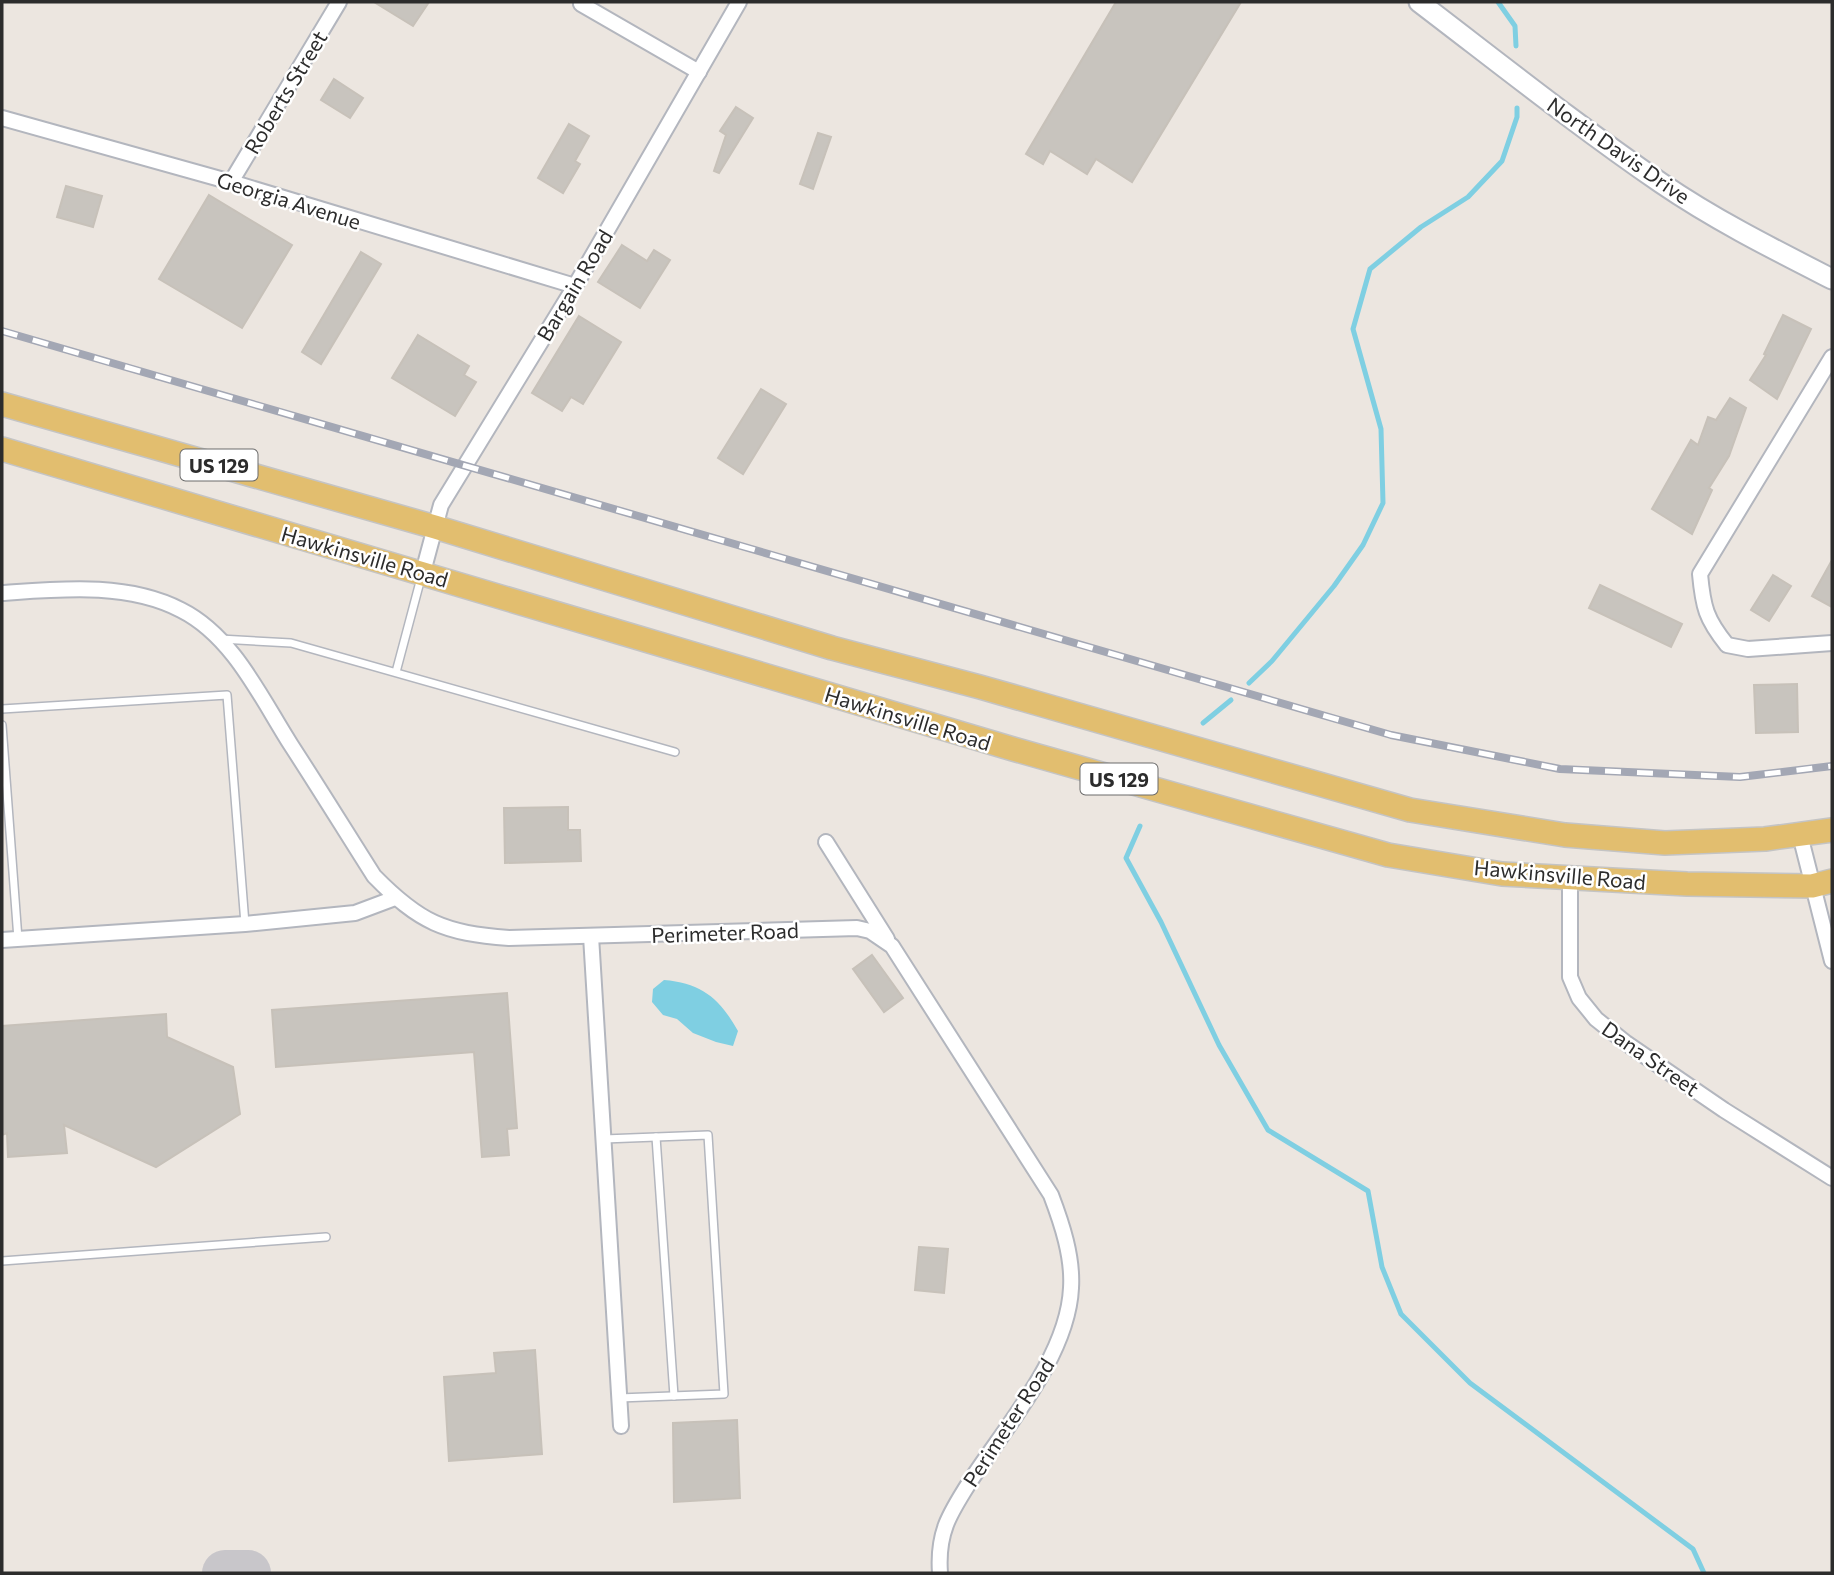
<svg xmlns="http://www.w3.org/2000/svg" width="1834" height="1575" font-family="Commissioner,sans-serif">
<rect width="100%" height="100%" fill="#ece6e0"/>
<path fill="#7fcfe2" d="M664,980C702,983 720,999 738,1031L733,1046L716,1042L693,1033L677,1019L663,1015L652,1002L653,989Z"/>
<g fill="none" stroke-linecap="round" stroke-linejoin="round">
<g stroke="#7fcfe2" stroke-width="5">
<polyline points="1498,2 1515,26 1516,46"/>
<polyline points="1249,683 1272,661 1334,586 1363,545 1383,503 1381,429 1353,329 1370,269 1421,227 1468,197 1502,161 1517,117 1517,108"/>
<polyline points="1203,723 1231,700"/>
<polyline points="1140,826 1126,858 1161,922 1219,1045 1268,1130 1368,1191 1382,1267 1401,1314 1470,1383 1693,1549 1704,1573"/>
</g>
<polyline stroke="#c8c6ca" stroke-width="46" points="225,1573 248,1573"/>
</g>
<g fill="#c8c4be" stroke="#c7c1b9" stroke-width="2">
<polygon points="374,2 429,2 413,26"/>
<polygon points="1116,2 1241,2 1132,182 1096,159 1087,174 1050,151 1043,164 1026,154"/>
<polygon points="334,79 363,98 350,118 321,100"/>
<polygon points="736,107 753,118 719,173 714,171 726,135 720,131"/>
<polygon points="569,124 589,136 575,161 580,164 563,193 538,178"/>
<polygon points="818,133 831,137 813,189 800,184"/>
<polygon points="66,186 102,196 93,227 57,217"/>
<polygon points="209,195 292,245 242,328 159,279"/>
<polygon points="622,245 647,261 654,250 670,260 640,308 598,282"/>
<polygon points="361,252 381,264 321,364 302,352"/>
<polygon points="1783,315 1811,329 1777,399 1750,380 1766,355 1764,354"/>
<polygon points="579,316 621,342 583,404 571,397 562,411 532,393"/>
<polygon points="418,335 469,366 464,375 476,382 455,416 392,378"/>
<polygon points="761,389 786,404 743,474 718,458"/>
<polygon points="1730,398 1746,408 1729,456 1709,488 1712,490 1692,534 1652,509 1691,440 1698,445 1708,417 1716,420"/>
<polygon points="1832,560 1832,607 1812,596"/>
<polygon points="1773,575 1791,586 1769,621 1751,610"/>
<polygon points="1600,585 1682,624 1671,647 1589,608"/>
<polygon points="1797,684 1798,732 1756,733 1754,685"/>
<polygon points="568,807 568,830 580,830 581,861 505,863 504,808"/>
<polygon points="872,955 903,998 884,1012 853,969"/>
<polygon points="507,993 517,1128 507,1129 509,1155 482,1157 474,1052 276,1067 272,1010"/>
<polygon points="166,1014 167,1037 233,1067 240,1114 156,1167 64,1125 67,1153 8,1157 7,1133 2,1135 2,1026"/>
<polygon points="919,1247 948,1249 944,1293 915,1290"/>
<polygon points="535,1350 542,1454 449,1461 444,1377 496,1373 494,1353"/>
<polygon points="737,1420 740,1498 674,1502 673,1423"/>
</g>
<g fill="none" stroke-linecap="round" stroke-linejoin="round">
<defs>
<g id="lane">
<polyline points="220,639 291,643 675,752"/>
<polyline points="396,672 421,578"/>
<polyline points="2,709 227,695 245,924"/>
<polyline points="2,725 18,939"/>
<polyline points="656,1137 674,1396"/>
<polyline points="604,1139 708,1135 724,1394 619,1398"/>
<polyline points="2,1261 326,1237"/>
</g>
<g id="street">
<polyline points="581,4 699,72"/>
<polyline points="2,118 231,182 575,286"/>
<polyline points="231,182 339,2"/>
<path d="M1832,357L1700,574C1703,607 1706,619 1727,645L1748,649L1832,643"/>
<polyline points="423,572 441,505 575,286 739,2"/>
<path d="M2,593C60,589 127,582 181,610C233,636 261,698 291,745C319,788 346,832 374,876C420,923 444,933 509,938L857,928L870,931L892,946L1051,1195C1062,1224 1073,1257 1071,1288C1068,1355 1007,1425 971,1480C950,1513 937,1532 940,1573"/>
<polyline points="1800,835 1832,961"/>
<polyline points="826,842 887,939"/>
<polyline points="1570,877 1570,977 1579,998 1596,1019 1626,1043 1724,1110 1832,1178"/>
<polyline points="591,936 621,1426"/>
<polyline points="2,940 245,924 355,913 395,898"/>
</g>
<path id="secondary" d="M1419,2C1499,63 1578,126 1661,183C1715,220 1775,250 1832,279"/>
<g id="primary">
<polyline points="2,404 435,527 832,648 980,687 1410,810 1565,835 1665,843 1765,839 1832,830"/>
<polyline points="2,449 1013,749 1388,855 1502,874 1687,884 1812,886 1832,881"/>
</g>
</defs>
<use href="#lane" stroke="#b3b6be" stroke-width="10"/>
<use href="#street" stroke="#b3b6be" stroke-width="18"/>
<use href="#secondary" stroke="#b3b6be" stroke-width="23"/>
<use href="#primary" stroke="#c4c4c4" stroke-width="26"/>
<use href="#lane" stroke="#fff" stroke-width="7"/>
<use href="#street" stroke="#fff" stroke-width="14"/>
<use href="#secondary" stroke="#fff" stroke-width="19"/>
<use href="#primary" stroke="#e2be6f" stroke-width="23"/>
<defs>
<polyline id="rail" points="2,331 1391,735 1560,769 1740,777 1832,766"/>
</defs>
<use href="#rail" stroke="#a3a7b4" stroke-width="8"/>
<use href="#rail" stroke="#fff" stroke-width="5" stroke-dasharray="16" stroke-linecap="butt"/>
</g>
<g text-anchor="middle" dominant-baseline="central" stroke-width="5" stroke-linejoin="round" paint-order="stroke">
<g fill="#fff" stroke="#6b6b6b" stroke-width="2">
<rect x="180.5" y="449.5" width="77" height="31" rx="5"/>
<rect x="1080.5" y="763.5" width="77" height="31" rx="5"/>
</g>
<g font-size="19" font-weight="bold" fill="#2c2c2c">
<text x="219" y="465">US 129</text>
<text x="1119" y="779">US 129</text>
</g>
<g font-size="21" fill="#2c2c2c" stroke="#fff">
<text transform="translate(285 92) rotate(-59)">Roberts Street</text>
<text transform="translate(1619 150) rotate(35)">North Davis Drive</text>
<text transform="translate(289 200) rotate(17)">Georgia Avenue</text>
<text transform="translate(574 285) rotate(-59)">Bargain Road</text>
<text transform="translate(365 556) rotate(16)">Hawkinsville Road</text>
<text transform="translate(908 718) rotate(17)">Hawkinsville Road</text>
<text transform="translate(1560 874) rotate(5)">Hawkinsville Road</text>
<text transform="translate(725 932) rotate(-2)">Perimeter Road</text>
<text transform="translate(1651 1058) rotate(35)">Dana Street</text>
<text transform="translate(1008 1422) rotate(-57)">Perimeter Road</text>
</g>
</g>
<rect width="1834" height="1575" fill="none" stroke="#2c2c2c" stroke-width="7"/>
</svg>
